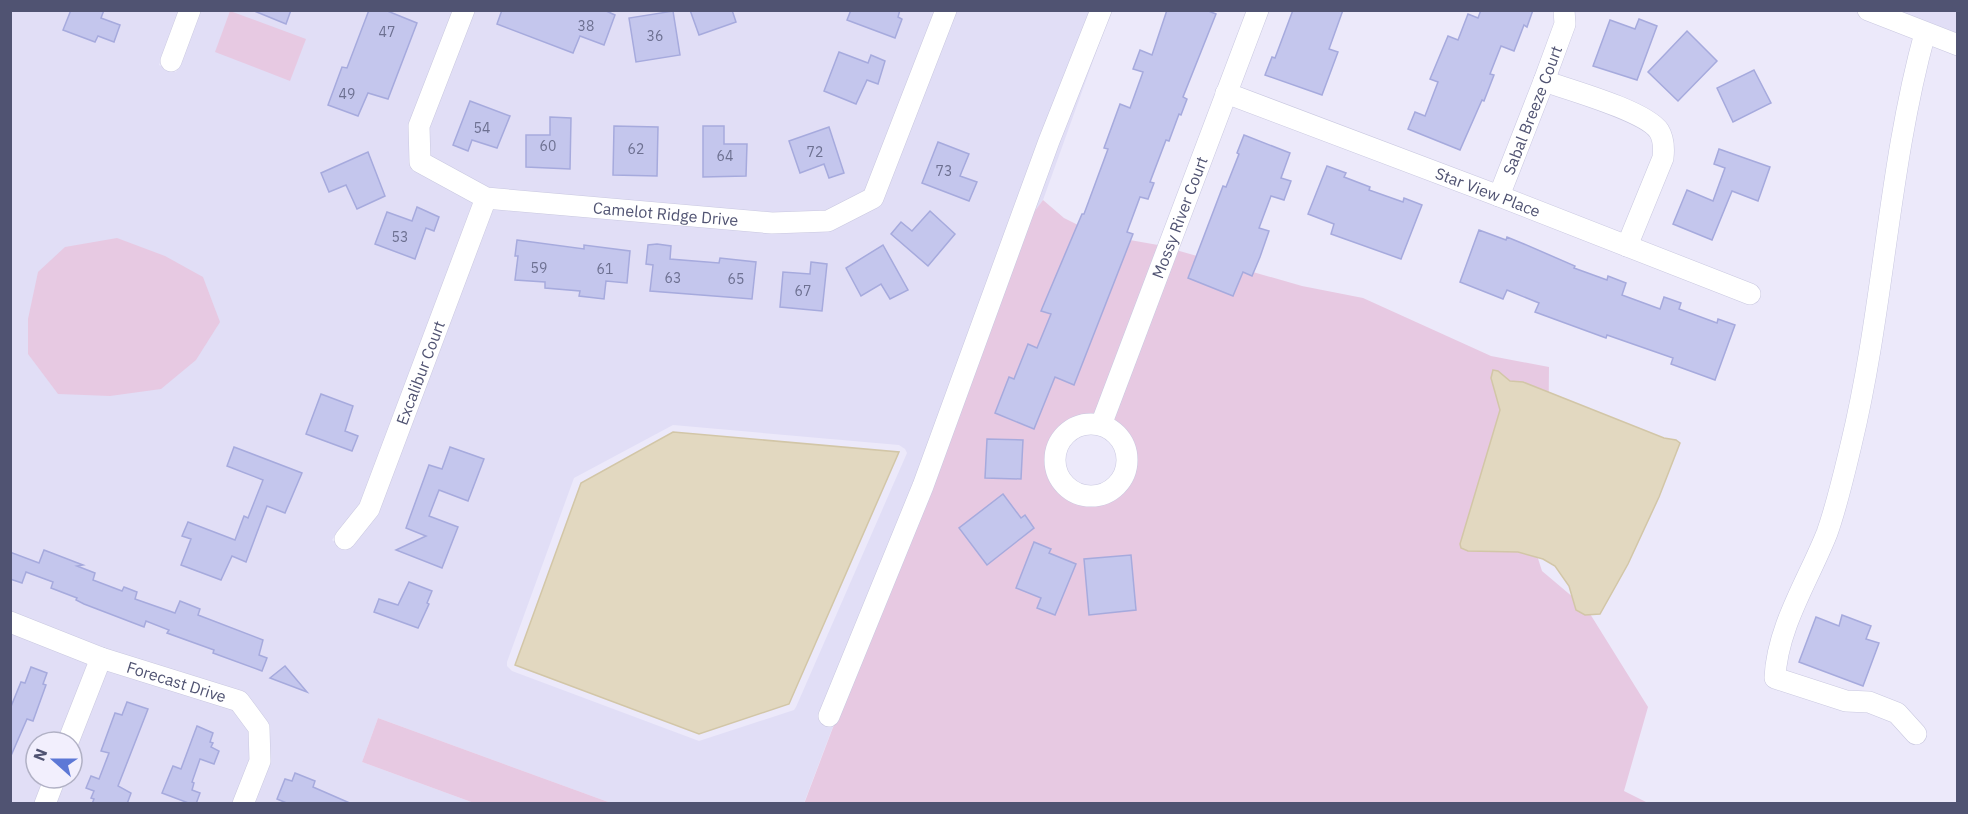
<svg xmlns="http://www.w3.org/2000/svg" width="1968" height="814" font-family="'IBM Plex Sans',sans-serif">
<rect width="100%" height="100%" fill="#ece9fa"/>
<g fill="#e1def6" fill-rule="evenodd">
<path d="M10,11H180L159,65L176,72L200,11H454L411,161L475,202L360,504L332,540L347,550L377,512L492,207L772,232L878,206L956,11H1111L1043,200L1022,228L804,803H611L378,718L362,762L474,803H253L267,723L103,650L11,613ZM673,425L899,445L905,449L907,453L796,707L794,710L699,741L512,671L507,666V662L574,478Z"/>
<polygon points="474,11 936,11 866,192 825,213 772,215 488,190 429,157 428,128"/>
<polygon points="1891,11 1957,11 1957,36"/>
<polygon points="10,631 89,662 58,742 36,742 36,778 45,778 35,803 11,803"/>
<polygon points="107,668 234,708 250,730 250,759 233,803 55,804 65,778 72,778 72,759"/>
</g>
<g fill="#e7c9e2">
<polygon points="230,11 306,39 290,81 215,52"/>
<path d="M1043,200L1064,218L1096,234L1158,245L1094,416C1029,413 1035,511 1098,503C1110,501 1121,495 1128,484C1143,462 1134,434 1112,421L1176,250L1302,286L1363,298L1491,356L1549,367L1548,463L1528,527L1542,571L1587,609L1648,707L1624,791L1648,803L804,804L1022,228Z"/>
<polygon points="117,238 165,256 203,277 220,322 196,360 161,389 110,396 58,394 28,354 28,319 38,272 65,247"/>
<polygon points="378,718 611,803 474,803 362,762"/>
</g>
<g fill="#e2d8c0" stroke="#d2c6a7" stroke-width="1.5">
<polygon points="1493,370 1498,371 1510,381 1523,382 1664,438 1676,440 1680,443 1659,497 1628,564 1600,614 1585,615 1576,610 1569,586 1555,566 1543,559 1518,552 1468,551 1461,548 1460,544 1500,410 1491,378"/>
<polygon points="673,432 899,452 789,704 699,734 515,665 581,483"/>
</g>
<g fill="#c4c6ed" stroke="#a6aadd" stroke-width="1.5">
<polygon points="71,10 104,10 101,18 120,25 114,42 98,36 95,42 63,30"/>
<polygon points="252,10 291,10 286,24"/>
<polygon points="369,10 385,10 417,23 388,99 368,93 358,116 328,105 342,67 347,68"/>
<polygon points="502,10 604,10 615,15 604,45 580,36 573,53 497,24"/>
<polygon points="690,10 732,10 736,22 699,35"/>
<polygon points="851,10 900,10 898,17 902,19 895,38 847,20"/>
<polygon points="1167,10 1206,10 1216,14 1183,97 1187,99 1181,115 1179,114 1169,141 1166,140 1150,182 1154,183 1148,199 1140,197 1127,232 1133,234 1074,385 1055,377 1034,429 995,413 1009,377 1014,379 1028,344 1037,348 1051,314 1041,311 1082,214 1084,214 1108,149 1104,148 1120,104 1130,108 1143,72 1133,69 1140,50 1152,55"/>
<polygon points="1293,10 1343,10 1329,49 1338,52 1322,95 1265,75 1272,57 1275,58"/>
<polygon points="1481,10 1533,10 1527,27 1524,25 1514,51 1501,46 1490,74 1494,75 1484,101 1482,100 1460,150 1408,129 1415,112 1425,116 1438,82 1430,79 1448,36 1458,40 1468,14 1478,18"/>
<polygon points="673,11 680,55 636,62 629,18"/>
<polygon points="1639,19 1657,26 1637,80 1593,66 1610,20 1635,29"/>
<polygon points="1687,31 1717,61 1678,101 1648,72"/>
<polygon points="839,52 868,63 871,55 885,61 878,84 867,80 856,104 824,91"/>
<polygon points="1754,70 1771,103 1733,122 1717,88"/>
<polygon points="470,101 510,116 497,148 472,140 468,151 453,145"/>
<polygon points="550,117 571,118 570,169 526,167 526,135 550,135"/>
<polygon points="614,126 658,127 657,176 613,175"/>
<polygon points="703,126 724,126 724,144 747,144 746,176 703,177"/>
<polygon points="829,127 844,173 829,178 824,164 800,173 789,141"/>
<polygon points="1244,135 1290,153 1281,178 1291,181 1284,200 1271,196 1259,228 1269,231 1260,257 1252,276 1243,272 1233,296 1188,278 1223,186 1226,187 1239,154 1237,153"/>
<polygon points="938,142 969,154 960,176 977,182 969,201 922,183"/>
<polygon points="1719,149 1770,167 1758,201 1732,191 1712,240 1673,224 1687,190 1713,201 1725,168 1714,164"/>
<polygon points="368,152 385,196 357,209 346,185 329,192 321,173"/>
<polygon points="1327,166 1346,173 1344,177 1370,187 1369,190 1403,202 1404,198 1422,205 1401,259 1331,234 1334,224 1308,214"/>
<polygon points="417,207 439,217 434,231 426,228 415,259 375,244 387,212 412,221"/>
<polygon points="930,211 955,234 928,266 891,234 901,222 912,231"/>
<polygon points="1479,230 1506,240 1507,237 1524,244 1575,266 1574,268 1607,280 1608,276 1626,283 1622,295 1660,309 1664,297 1681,303 1679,309 1717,323 1718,319 1735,325 1715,380 1671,364 1673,358 1607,335 1606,338 1535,312 1539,303 1507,290 1503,299 1460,282"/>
<polygon points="517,240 584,249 584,245 630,251 627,283 606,281 604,299 579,296 580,291 545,288 545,282 515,280 518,256 515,256"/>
<polygon points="657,244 671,246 670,259 719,263 720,258 756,262 752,299 650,291 653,265 646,264 648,245"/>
<polygon points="883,245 908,290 890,299 881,284 861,296 846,268"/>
<polygon points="811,262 827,264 822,311 780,307 783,272 810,274"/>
<polygon points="321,394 353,406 345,431 358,436 352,451 306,434"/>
<polygon points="987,439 1023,440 1021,479 985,478"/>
<polygon points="234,447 302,473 285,513 267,506 246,562 232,556 221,580 181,565 191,539 182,536 188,522 235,540 244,516 248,518 263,480 227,466"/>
<polygon points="450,447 484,459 468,501 439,490 429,516 458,527 442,568 396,550 426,536 406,528 429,465 442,469"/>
<polygon points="1003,494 1021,518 1025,515 1034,528 987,565 959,528"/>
<polygon points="1034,542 1051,549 1049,553 1076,564 1055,615 1037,608 1041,598 1016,588"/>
<polygon points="44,550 83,565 77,566 95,573 93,580 122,591 124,587 137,592 135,599 175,613 180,601 200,609 198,615 263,640 259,655 267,658 262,671 213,653 214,650 167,633 169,630 146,621 144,627 84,604 76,600 77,598 51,588 53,582 26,572 22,583 10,579 10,552 39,563"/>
<polygon points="1131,555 1136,610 1089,615 1084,559"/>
<polygon points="409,582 432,591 427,603 429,604 418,628 374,612 379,599 398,605"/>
<polygon points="1842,615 1871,626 1866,639 1879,643 1863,686 1799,662 1816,617 1839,626"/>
<polygon points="285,666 307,692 270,678"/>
<polygon points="31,667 47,673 43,684 46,685 33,721 27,719 10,758 10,709 21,682 25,683"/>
<polygon points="127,702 148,709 118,786 131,793 127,804 92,804 94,799 91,798 94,791 86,788 91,776 99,779 109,753 101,751 115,713 122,715"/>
<polygon points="197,726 213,733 210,742 213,743 211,747 219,751 214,764 200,759 192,782 194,783 192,790 200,793 196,804 191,804 162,793 173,766 181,769"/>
<polygon points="295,773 315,781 313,787 352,804 289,804 277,799 285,779 292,781"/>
</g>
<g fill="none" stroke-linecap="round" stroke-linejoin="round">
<defs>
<g id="minor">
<path id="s1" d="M464,10L419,126L420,162L486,198L772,223L828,221L873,198L946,10"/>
<polyline points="1868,10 1958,45"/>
<polyline points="171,61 190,10"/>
<path d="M1544,81C1570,90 1646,111 1659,131C1664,139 1664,149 1663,158L1627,246"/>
<path id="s2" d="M1226,93L1499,196L1750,294"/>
<path id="s3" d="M1499,196L1544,81L1565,24L1564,10"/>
<circle cx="1091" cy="460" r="36"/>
<path id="s4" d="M1101,425L1258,10"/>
<path id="s5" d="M345,539L369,509L486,198"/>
<path id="s6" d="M10,622L101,658L239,701L259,728L260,761L243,804"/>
<polyline points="829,716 923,486 1049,141 1101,10"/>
<path d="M1916,734L1897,713L1869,702L1846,701L1775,678C1777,627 1809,579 1827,533C1837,505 1844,474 1851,445C1884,309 1888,167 1925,33"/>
<polyline points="68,742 101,658"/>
<polyline points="45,804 55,778"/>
</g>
</defs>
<use href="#minor" stroke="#c9c8e0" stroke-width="22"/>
<use href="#minor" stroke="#fff" stroke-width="21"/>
</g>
<g text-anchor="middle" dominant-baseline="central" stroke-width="5" stroke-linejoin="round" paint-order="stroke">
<g font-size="14" fill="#6d7091">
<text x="586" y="26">38</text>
<text x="387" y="32">47</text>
<text x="655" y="36">36</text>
<text x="347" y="94">49</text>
<text x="482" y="128">54</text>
<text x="548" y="146">60</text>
<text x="636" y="149">62</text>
<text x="815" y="152">72</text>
<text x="725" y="156">64</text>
<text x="944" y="171">73</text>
<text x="400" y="237">53</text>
<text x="539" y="268">59</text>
<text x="605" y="269">61</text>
<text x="673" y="278">63</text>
<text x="736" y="279">65</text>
<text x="803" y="291">67</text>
</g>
<g font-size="16" fill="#505372" stroke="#f2effd">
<text stroke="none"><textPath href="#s3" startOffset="92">Sabal Breeze Court</textPath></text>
<text stroke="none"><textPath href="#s2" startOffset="280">Star View Place</textPath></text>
<text stroke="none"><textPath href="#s1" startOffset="416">Camelot Ridge Drive</textPath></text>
<text stroke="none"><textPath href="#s4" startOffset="222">Mossy River Court</textPath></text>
<text stroke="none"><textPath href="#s5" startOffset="184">Excalibur Court</textPath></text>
<text stroke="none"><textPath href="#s6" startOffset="177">Forecast Drive</textPath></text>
</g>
</g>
<rect width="1968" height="814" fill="none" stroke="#505372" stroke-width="24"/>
<g transform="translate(54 760) rotate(291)"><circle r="28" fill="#f2effd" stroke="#b1b1c5" stroke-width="1.5"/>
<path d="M0-4.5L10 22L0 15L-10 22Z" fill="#5d78d6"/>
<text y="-9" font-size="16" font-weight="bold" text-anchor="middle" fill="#505372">N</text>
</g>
</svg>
